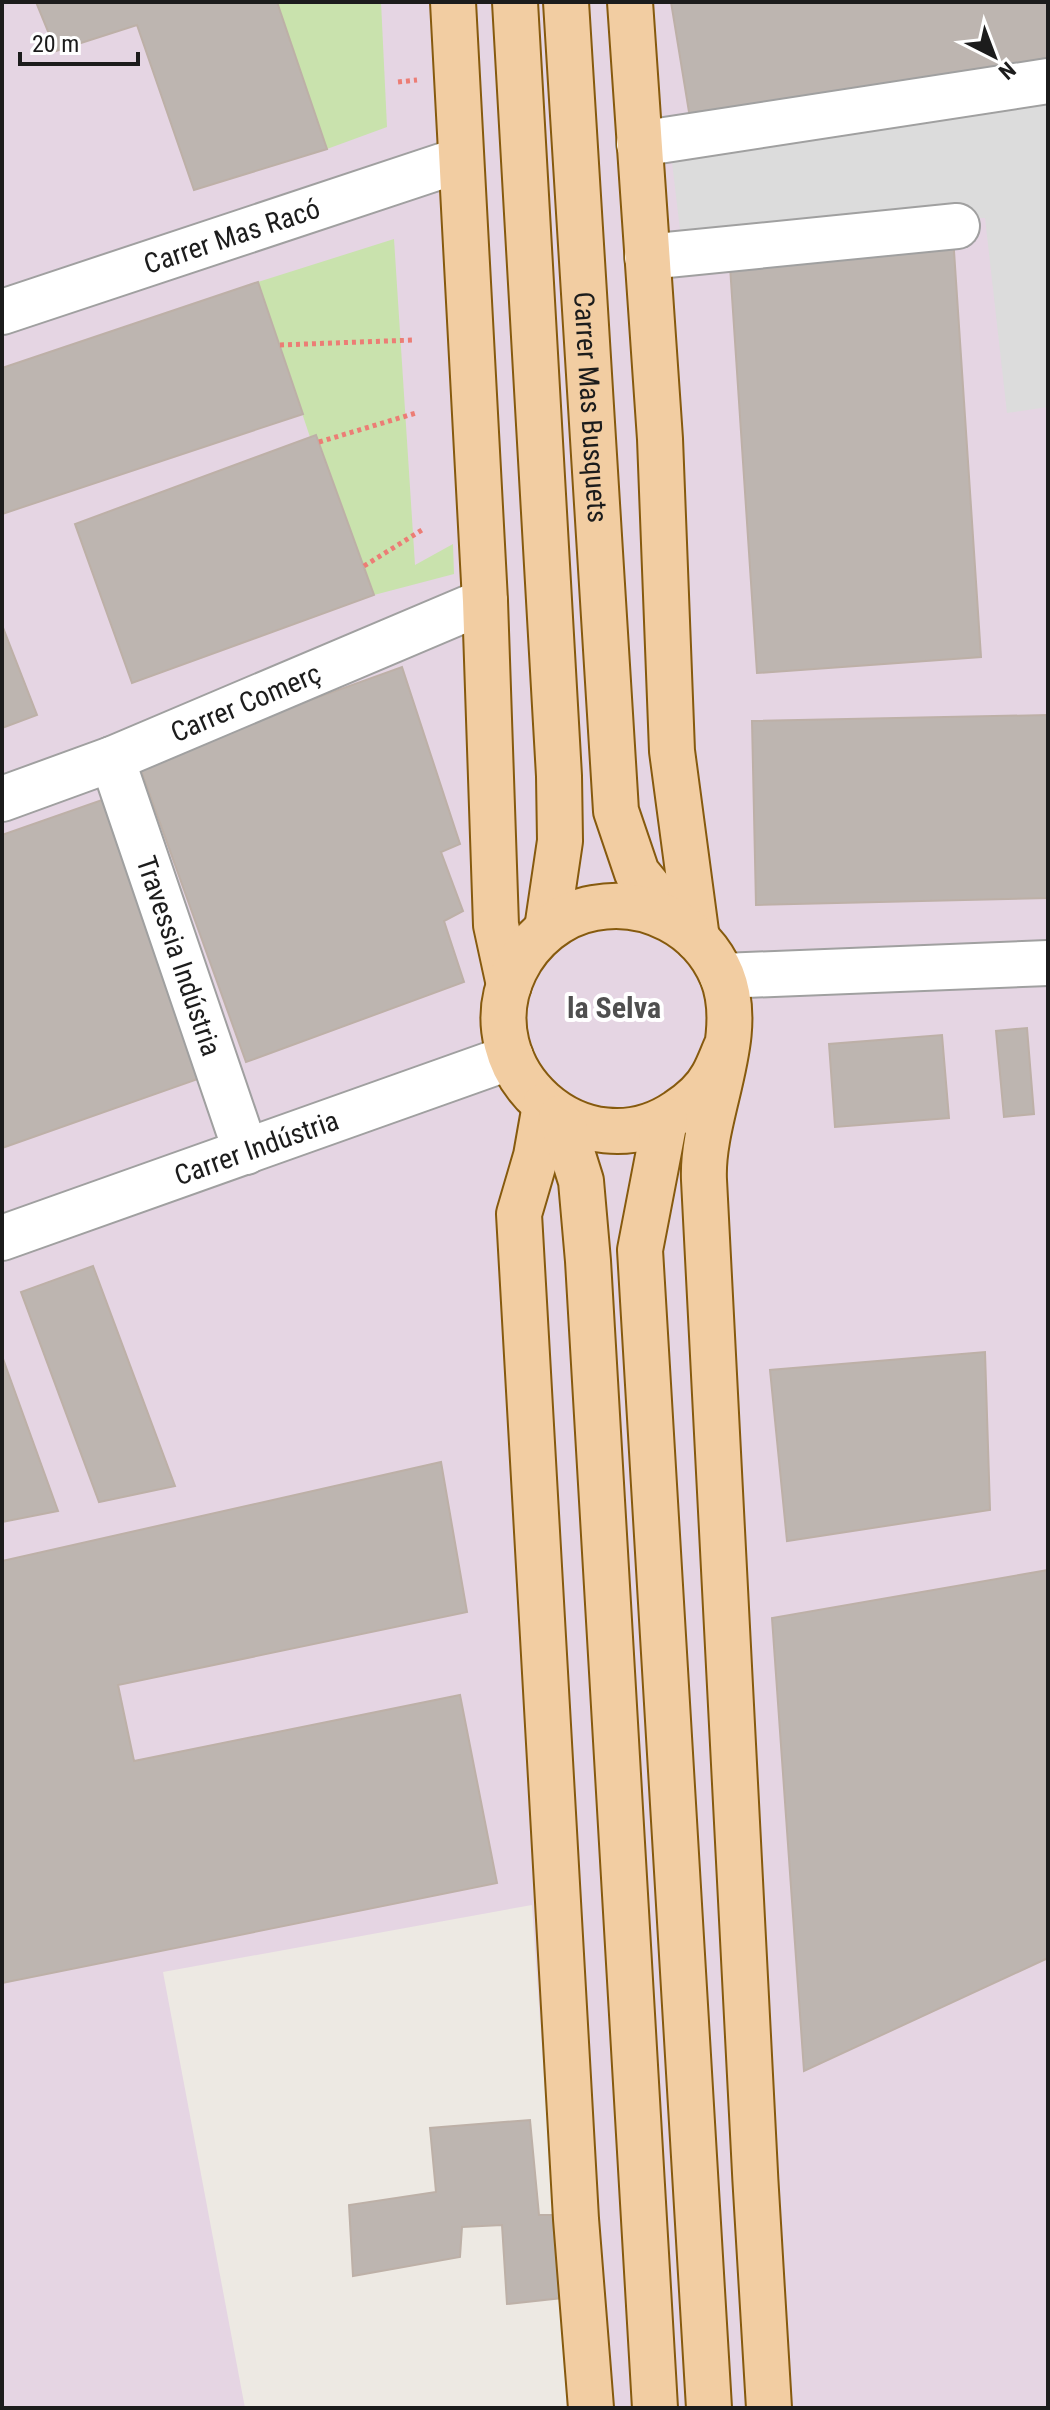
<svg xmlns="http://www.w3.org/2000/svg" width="1050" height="2410" font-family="'Roboto Condensed',sans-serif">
<rect width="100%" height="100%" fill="#ede9e3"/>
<polygon fill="#e5d5e3" points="2,2 1048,2 1048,2408 567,2408 532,1905 163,1972 245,2408 2,2408"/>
<g fill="#c9e2ad">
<polygon points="277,2 381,2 387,127 327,149"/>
<polygon points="394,239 415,565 453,544 454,574 374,595 319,442 316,435 310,437 258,282"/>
</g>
<polygon fill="#dcdcdc" points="1048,95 1048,407 1007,413 985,218 944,218 681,238 671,154"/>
<g fill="#bdb5b0" stroke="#bdb0a7" stroke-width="2">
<polygon points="36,2 277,2 327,149 194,190 137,25 56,51"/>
<polygon points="671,2 1048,2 1048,58 690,118"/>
<polygon points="953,236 981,657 757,673 729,251"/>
<polygon points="258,282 303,414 2,514 2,368"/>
<polygon points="316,435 374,595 132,683 75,524"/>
<polygon points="2,625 37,715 2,728"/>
<polygon points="402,667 460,844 441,852 463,911 444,921 464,982 246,1062 138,762"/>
<polygon points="1048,715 1048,898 756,905 752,721"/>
<polygon points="102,800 198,1079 2,1148 2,835"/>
<polygon points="1027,1028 1034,1114 1004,1117 996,1031"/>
<polygon points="942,1035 949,1118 835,1127 829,1044"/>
<polygon points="93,1266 175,1486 99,1502 21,1292"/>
<polygon points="985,1352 990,1510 787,1541 770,1370"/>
<polygon points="2,1356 58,1511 2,1522"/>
<polygon points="441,1462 467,1612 118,1685 134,1761 460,1695 497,1883 2,1983 2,1561"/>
<polygon points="1048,1570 1048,1958 804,2071 772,1618"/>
<polygon points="530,2120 539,2215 558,2215 562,2298 507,2304 502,2225 462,2227 460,2257 353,2276 349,2205 436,2192 430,2128"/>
</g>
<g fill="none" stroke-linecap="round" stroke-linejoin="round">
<defs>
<g id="minor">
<polyline points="639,144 1048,81"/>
<polyline points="647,257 957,226"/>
<path id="s1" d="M2,312L460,160"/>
<path id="s2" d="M112,759L246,1152"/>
<path id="s3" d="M2,799L112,759L485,601"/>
<polyline points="722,976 1048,963"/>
<path id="s4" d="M2,1238L511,1057"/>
</g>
<g id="major">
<polyline points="453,2 485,601 496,925 509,985"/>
<polyline points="515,2 559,776 560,841 547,929"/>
<path id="s5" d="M566,2L616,811L637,873L678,923"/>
<polyline points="630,2 660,439 672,751 697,939"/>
<path d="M726,1047C722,1056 718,1067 713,1076C705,1091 691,1103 677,1112C584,1175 466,1070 515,970C530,939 560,914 594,908C647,898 701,926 722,976C747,1038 701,1115 704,1180C722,1590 744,1999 769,2408"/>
<polyline points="545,1105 536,1156 519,1214 576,2219 591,2408"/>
<polyline points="561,1117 581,1181 588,1261 655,2408"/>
<polyline points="665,1120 640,1250 709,2408"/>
</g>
</defs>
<use href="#minor" stroke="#a0a0a0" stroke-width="48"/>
<use href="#major" stroke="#865a0e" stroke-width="48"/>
<g stroke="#ec7d75" stroke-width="5" stroke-dasharray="4 4" stroke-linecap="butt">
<polyline points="398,82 417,80"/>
<polyline points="280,345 414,340"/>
<polyline points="319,442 416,413"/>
<polyline points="364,566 422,530"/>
</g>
<use href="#minor" stroke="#fff" stroke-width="44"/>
<use href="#major" stroke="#f2cda2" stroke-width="44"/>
</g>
<g text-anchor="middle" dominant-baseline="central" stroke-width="8" stroke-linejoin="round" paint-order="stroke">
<g font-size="28" fill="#1c1c1c" stroke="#fff">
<text stroke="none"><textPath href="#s1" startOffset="242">Carrer Mas Racó</textPath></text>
<text stroke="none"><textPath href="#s5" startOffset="406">Carrer Mas Busquets</textPath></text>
<text stroke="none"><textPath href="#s3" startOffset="262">Carrer Comerç</textPath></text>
<text stroke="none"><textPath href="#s2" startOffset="208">Travessia Indústria</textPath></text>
<text stroke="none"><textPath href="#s4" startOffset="270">Carrer Indústria</textPath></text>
</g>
<g font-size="30" font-weight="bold" fill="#4f4f4f" stroke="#fff">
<text x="614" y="1007">la Selva</text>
</g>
</g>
<rect width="1050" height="2410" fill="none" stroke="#1c1c1c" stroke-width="8"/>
<g transform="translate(994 56) rotate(138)" stroke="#ffffff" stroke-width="6" paint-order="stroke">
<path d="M0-6L14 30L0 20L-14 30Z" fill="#1c1c1c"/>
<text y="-12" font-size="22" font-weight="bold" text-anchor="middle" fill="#1c1c1c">N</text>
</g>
<path d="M20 52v12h118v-12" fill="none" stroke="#1c1c1c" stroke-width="4"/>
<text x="32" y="52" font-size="24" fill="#1c1c1c" stroke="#ffffff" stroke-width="6" paint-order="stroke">20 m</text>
</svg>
